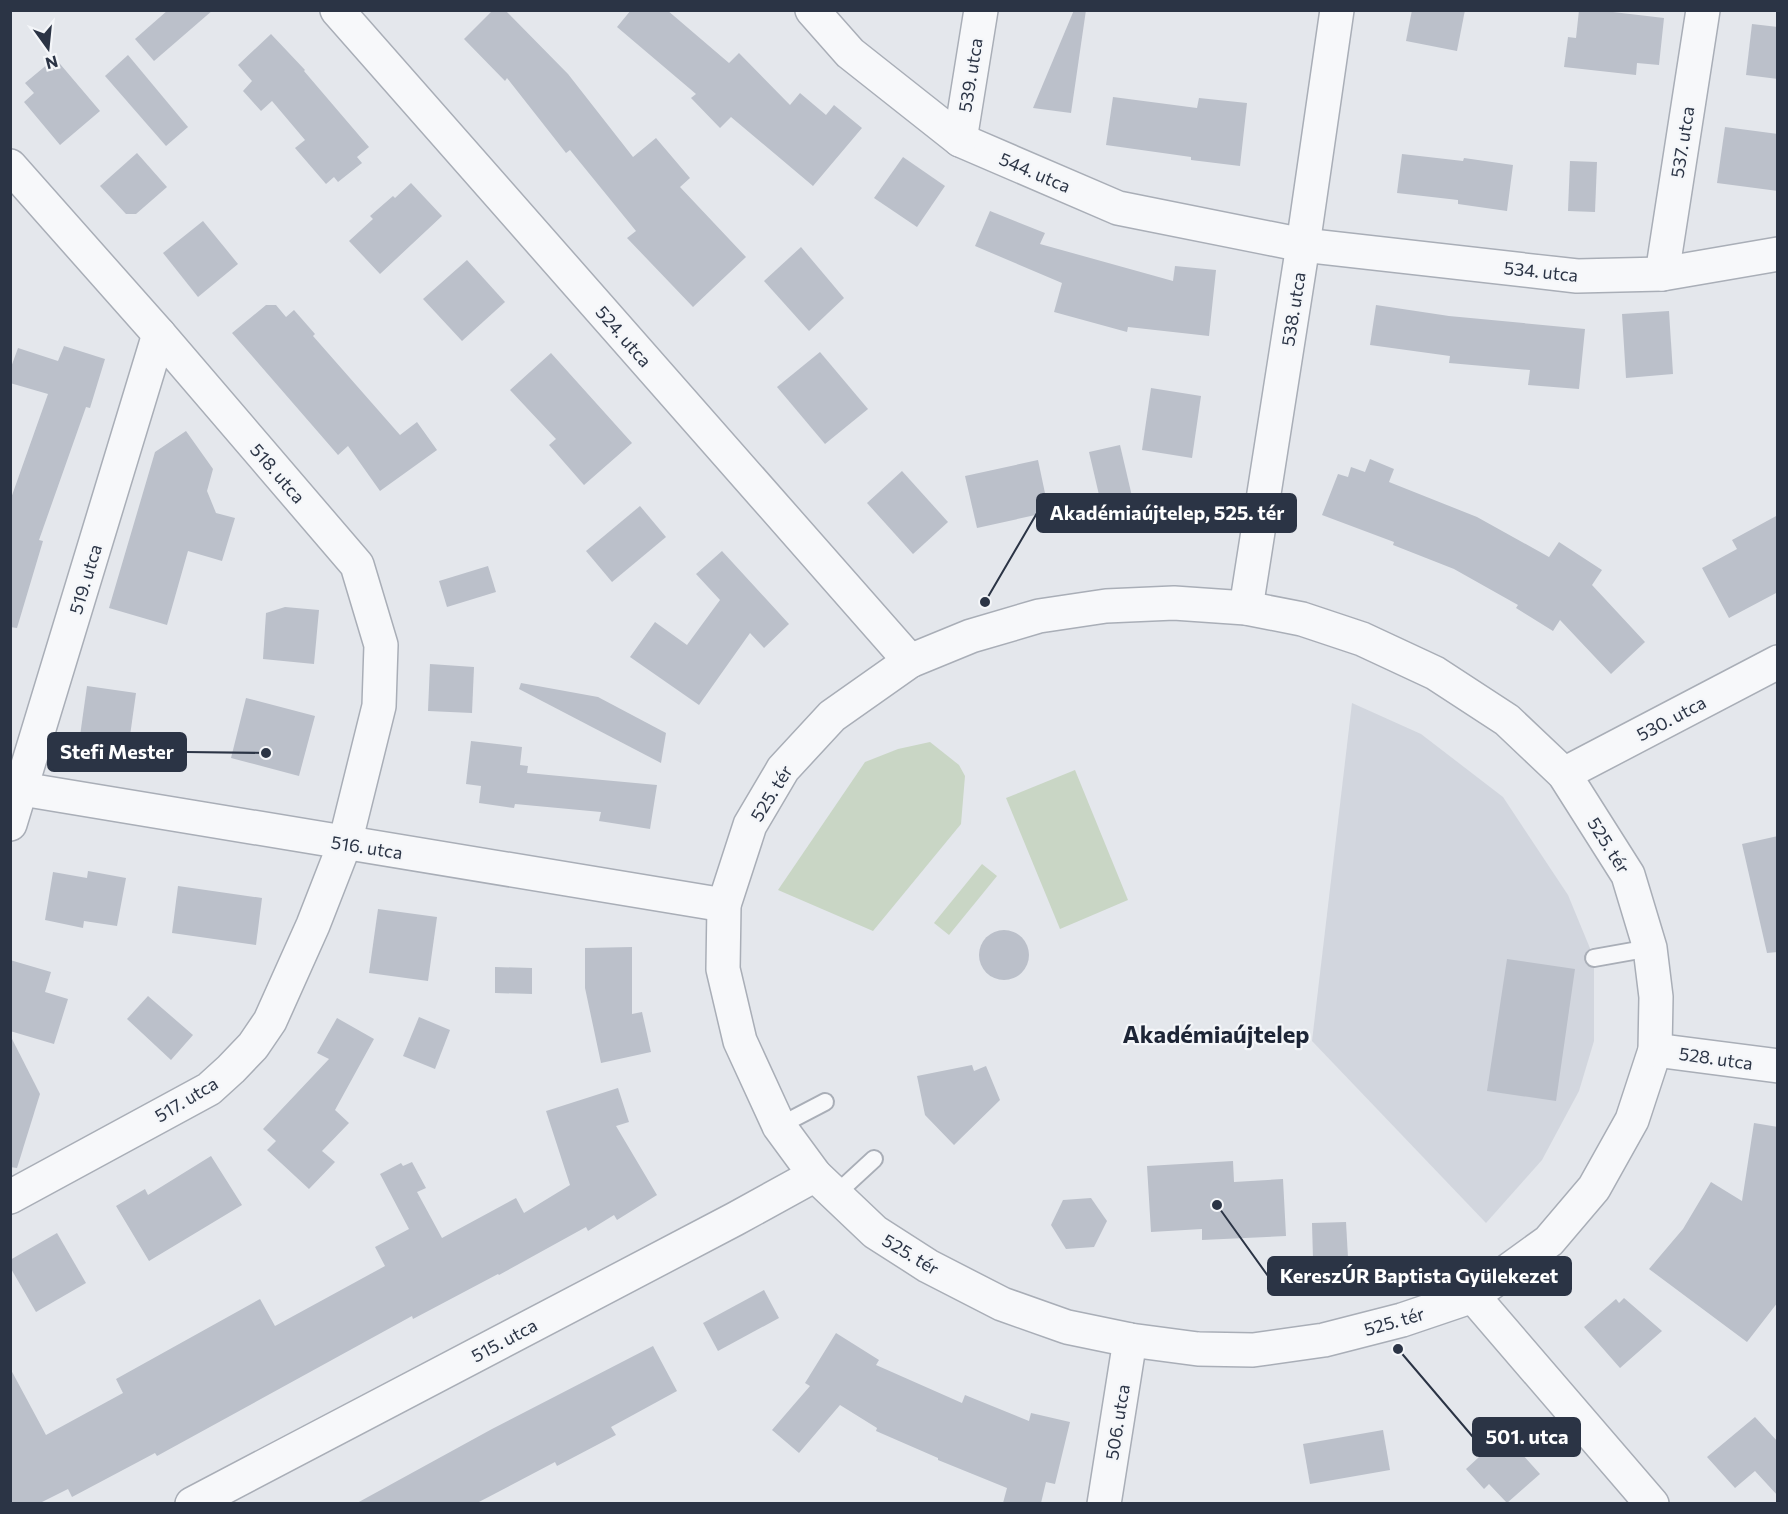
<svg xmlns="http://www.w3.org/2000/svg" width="1788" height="1514" font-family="Commissioner,sans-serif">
<rect width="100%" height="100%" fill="#e4e7ec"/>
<polygon fill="#d2d6de" points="1352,703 1421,734 1503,797 1568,895 1594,958 1594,1041 1579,1091 1542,1160 1486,1223 1312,1041"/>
<g fill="#c9d6c5">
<polygon points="930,742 959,765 965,776 961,824 873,931 778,890 865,762 898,749"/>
<polygon points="1075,770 1128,900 1060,929 1006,798"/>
<polygon points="982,864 997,876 949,935 934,923"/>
</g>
<g fill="#bbc0ca">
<polygon points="168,10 213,10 154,61 135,39"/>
<polygon points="493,10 505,10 568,74 633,157 656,138 690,178 680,187 746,257 693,307 627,238 636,231 570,150 566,153 507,78 505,81 464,39"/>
<polygon points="631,10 667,10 729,63 739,53 790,105 800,93 826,115 834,105 862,128 813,186 731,117 720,128 691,98 696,94 617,27"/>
<polygon points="1074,10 1086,10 1071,113 1033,108"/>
<polygon points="1412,10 1465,10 1457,51 1406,41"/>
<polygon points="1579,10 1596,10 1664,18 1659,65 1637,63 1636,75 1564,67 1568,37 1576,38"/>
<polygon points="1752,24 1778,27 1778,79 1746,75"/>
<polygon points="271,34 305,70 304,71 369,147 357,157 362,163 338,182 334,177 326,184 295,148 305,140 272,101 261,111 243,91 252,81 238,65"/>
<polygon points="128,55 188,127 166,146 105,76"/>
<polygon points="55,58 100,111 60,145 24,102 34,93 25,83"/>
<polygon points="1113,97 1197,108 1199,98 1247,103 1240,166 1191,160 1191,157 1106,145"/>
<polygon points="1725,127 1778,134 1778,191 1717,183"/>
<polygon points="137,153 167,187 136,214 126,214 100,186"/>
<polygon points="1402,154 1463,161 1464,158 1513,165 1507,211 1458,204 1458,200 1397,193"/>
<polygon points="903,157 945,186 917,227 874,198"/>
<polygon points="1570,161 1597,162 1595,212 1568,211"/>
<polygon points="411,183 442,216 380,274 349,241 373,219 370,216 393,196 395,198"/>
<polygon points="990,211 1045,233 1040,244 1173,281 1175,266 1216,270 1209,336 1128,327 1127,332 1054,312 1062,283 975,246"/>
<polygon points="203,221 238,264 198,297 163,253"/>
<polygon points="801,247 844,298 809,331 764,281"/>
<polygon points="467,260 505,302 462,341 423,299"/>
<polygon points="266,305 276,305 286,317 294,310 315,334 313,336 400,435 417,422 437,450 380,491 348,446 338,455 232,333"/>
<polygon points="1376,305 1449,316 1585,329 1579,389 1528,385 1530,370 1449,363 1450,356 1370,345"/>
<polygon points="1669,311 1673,374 1626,378 1622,314"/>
<polygon points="64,346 105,359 90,408 86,407 39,540 43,541 17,628 10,627 10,501 48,394 10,383 10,370 18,348 58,361"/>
<polygon points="820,352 868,409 825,444 777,387"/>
<polygon points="551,353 632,443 584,485 549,445 556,439 510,390"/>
<polygon points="1151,388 1201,396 1192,458 1142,450"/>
<polygon points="186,431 213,469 207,491 216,513 235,518 222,561 188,551 167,625 109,608 155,452"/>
<polygon points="1120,445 1134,505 1103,512 1089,452"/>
<polygon points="1370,459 1394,469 1389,482 1477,517 1549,557 1559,542 1602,570 1592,585 1645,642 1611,674 1560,620 1553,631 1516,608 1518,605 1454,569 1393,545 1394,542 1322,515 1338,474 1348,477 1351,467 1365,472"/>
<polygon points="1038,460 1049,512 977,528 965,476"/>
<polygon points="902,471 948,522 913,554 867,503"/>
<polygon points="640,506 666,537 612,582 586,551"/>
<polygon points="1778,515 1778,592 1729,618 1702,568 1737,549 1732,540"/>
<polygon points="722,551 789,624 764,648 750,633 699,705 630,657 655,622 687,645 720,600 696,574"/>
<polygon points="488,566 496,592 447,607 439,581"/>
<polygon points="285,607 319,610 314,664 263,659 266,613"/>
<polygon points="430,664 474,667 472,713 428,711"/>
<polygon points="521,683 598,697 666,733 661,763 519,689"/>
<polygon points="87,686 136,693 128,750 79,743"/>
<polygon points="246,698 315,716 299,776 231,758"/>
<polygon points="471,741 522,747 520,765 528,766 527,773 657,785 650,829 599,821 601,812 515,804 514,808 479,803 481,786 466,784"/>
<polygon points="1778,836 1778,952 1767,953 1742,844"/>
<polygon points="88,871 126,878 117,926 84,921 83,928 45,920 53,872 87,878"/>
<polygon points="178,886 262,898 256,945 172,933"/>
<polygon points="378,909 437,917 428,981 369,973"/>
<circle cx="1004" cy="955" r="25"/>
<polygon points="632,947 632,1014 642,1012 651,1052 601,1063 585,988 585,948"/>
<polygon points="1507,959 1575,969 1556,1101 1487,1091"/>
<polygon points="10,960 51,972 45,992 68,999 54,1044 10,1031"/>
<polygon points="495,967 532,968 532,994 495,993"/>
<polygon points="148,996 193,1035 171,1060 127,1019"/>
<polygon points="419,1017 450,1030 435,1069 403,1056"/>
<polygon points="337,1018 374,1039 335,1110 349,1123 322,1151 335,1162 309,1189 267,1150 276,1141 263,1129 329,1059 317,1053"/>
<polygon points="10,1035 40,1094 17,1168 10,1167"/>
<polygon points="972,1065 974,1071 986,1066 1000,1100 954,1145 925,1115 917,1076"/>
<polygon points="618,1088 629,1122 616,1126 657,1195 617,1220 614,1215 588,1231 586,1227 499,1275 498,1274 413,1319 412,1316 157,1456 155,1453 72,1497 68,1489 40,1503 10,1503 10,1368 46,1435 123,1393 116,1379 260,1299 275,1326 385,1266 375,1247 409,1229 380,1174 401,1163 403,1166 412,1162 426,1188 417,1192 442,1238 516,1198 524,1213 570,1185 546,1111"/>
<polygon points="1754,1123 1778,1127 1778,1302 1747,1342 1649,1269 1683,1229 1711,1182 1742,1201"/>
<polygon points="211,1156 242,1205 149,1261 116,1206 145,1189 148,1195"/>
<polygon points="1233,1161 1234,1182 1283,1179 1286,1236 1202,1240 1202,1229 1151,1232 1147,1166"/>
<polygon points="1091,1198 1107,1221 1094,1247 1066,1249 1051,1225 1063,1200"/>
<polygon points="1346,1222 1348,1258 1313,1259 1312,1223"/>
<polygon points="57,1233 86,1283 36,1312 10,1267 10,1260"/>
<polygon points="764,1290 779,1318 718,1351 703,1323"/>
<polygon points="1624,1298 1662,1331 1620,1368 1584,1327 1616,1299 1619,1303"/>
<polygon points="836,1333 879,1360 876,1365 962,1403 965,1395 1029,1421 1031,1413 1070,1422 1055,1484 1046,1482 1041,1503 1003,1503 1007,1488 938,1460 938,1458 876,1431 877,1428 840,1405 799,1453 772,1430 810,1386 805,1383"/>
<polygon points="653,1346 677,1391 611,1427 616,1435 557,1466 555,1462 477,1503 357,1503 492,1429"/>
<polygon points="1755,1417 1778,1442 1778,1496 1755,1471 1735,1488 1707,1457"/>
<polygon points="1383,1430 1390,1470 1310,1484 1303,1444"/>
<polygon points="1504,1434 1540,1474 1507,1503 1489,1484 1484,1489 1466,1469"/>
</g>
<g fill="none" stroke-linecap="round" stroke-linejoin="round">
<defs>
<g id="lane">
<polyline points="1594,958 1650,948"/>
<polyline points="779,1126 825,1102"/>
<polyline points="836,1194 874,1159"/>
</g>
<g id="street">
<polyline points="337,10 910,661"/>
<polyline points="812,10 850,53 960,140 1118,208 1303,245 1577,276 1662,274 1778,254"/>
<polyline points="960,140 981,10"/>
<polyline points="10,166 159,334 357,565 381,645 379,706 345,843 313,925 270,1021 253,1046 231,1069 209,1089 10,1197"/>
<polyline points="1662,274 1703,10"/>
<polygon points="1174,603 1246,608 1302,619 1362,639 1435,673 1507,720 1564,774 1628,875 1650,948 1656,997 1655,1050 1632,1120 1594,1188 1549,1241 1473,1296 1402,1320 1324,1340 1253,1350 1198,1349 1130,1340 1067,1327 1002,1304 928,1266 875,1232 815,1175 779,1126 740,1041 723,969 724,905 750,825 783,769 832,716 910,661 971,636 1039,616 1106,606"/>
<polyline points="1246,608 1303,245 1337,10"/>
<polyline points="1564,774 1778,662"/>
<polyline points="10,787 724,905"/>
<polyline points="10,824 159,334"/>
<polyline points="1655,1050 1778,1066"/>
<polyline points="1473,1296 1652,1504"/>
<polyline points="192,1504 735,1219 815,1175"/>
<polyline points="1104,1504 1130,1340"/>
</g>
</defs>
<use href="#lane" stroke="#a9aeb7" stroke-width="20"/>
<use href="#street" stroke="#a9aeb7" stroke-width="36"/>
<use href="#lane" stroke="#f7f8fa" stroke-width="16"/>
<use href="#street" stroke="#f7f8fa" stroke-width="33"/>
</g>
<g text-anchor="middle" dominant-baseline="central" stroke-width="4.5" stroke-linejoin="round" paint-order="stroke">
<g font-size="18" fill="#2b3445" stroke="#f4f6f9">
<text transform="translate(970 75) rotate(-81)">539. utca</text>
<text transform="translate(1682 142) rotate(-81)">537. utca</text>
<text transform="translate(1035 172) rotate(23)">544. utca</text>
<text transform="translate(1541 271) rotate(6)">534. utca</text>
<text transform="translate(1293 309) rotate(-81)">538. utca</text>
<text transform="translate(624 336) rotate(49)">524. utca</text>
<text transform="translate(278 473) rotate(49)">518. utca</text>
<text transform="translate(85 579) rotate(-73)">519. utca</text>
<text transform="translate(1671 718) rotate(-28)">530. utca</text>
<text transform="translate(771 793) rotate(-58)">525. tér</text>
<text transform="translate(1609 845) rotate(58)">525. tér</text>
<text transform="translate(367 847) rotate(9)">516. utca</text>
<text transform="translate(1716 1058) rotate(8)">528. utca</text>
<text transform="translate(186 1099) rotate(-31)">517. utca</text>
<text transform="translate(911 1254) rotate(31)">525. tér</text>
<text transform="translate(1394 1321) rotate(-16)">525. tér</text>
<text transform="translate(504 1340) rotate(-28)">515. utca</text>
<text transform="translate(1117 1422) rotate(-81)">506. utca</text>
</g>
<g font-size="24" font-weight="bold" fill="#1d2536" stroke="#f4f6f9">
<text x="1216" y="1033">Akadémiaújtelep</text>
</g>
</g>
<path fill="none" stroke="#2b3445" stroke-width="2" d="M985 602L1037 513M266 753L186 752M1217 1205L1268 1276M1398 1349L1473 1437"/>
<g fill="#2b3445" stroke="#f4f6f9" stroke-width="2">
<circle cx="985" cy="602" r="6"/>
<circle cx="266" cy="753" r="6"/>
<circle cx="1217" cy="1205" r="6"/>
<circle cx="1398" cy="1349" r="6"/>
</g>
<g fill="#2b3445" stroke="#2b3445" stroke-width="2">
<rect x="1037" y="494" width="259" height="38" rx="6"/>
<rect x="48" y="733" width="138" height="38" rx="6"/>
<rect x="1268" y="1257" width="303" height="38" rx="6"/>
<rect x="1473" y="1418" width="107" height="38" rx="6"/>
</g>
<g font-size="20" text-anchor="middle" font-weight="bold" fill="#fff">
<text x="1167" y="520">Akadémiaújtelep, 525. tér</text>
<text x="117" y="759">Stefi Mester</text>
<text x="1419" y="1283">KereszÚR Baptista Gyülekezet</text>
<text x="1527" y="1444">501. utca</text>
</g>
<rect width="1788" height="1514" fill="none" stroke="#2b3445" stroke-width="24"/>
<g transform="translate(48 48) rotate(165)" stroke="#f4f6f9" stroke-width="4.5" paint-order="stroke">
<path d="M0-4.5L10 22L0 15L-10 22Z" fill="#2b3445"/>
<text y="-9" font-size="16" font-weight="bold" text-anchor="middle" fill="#2b3445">N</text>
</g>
</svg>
